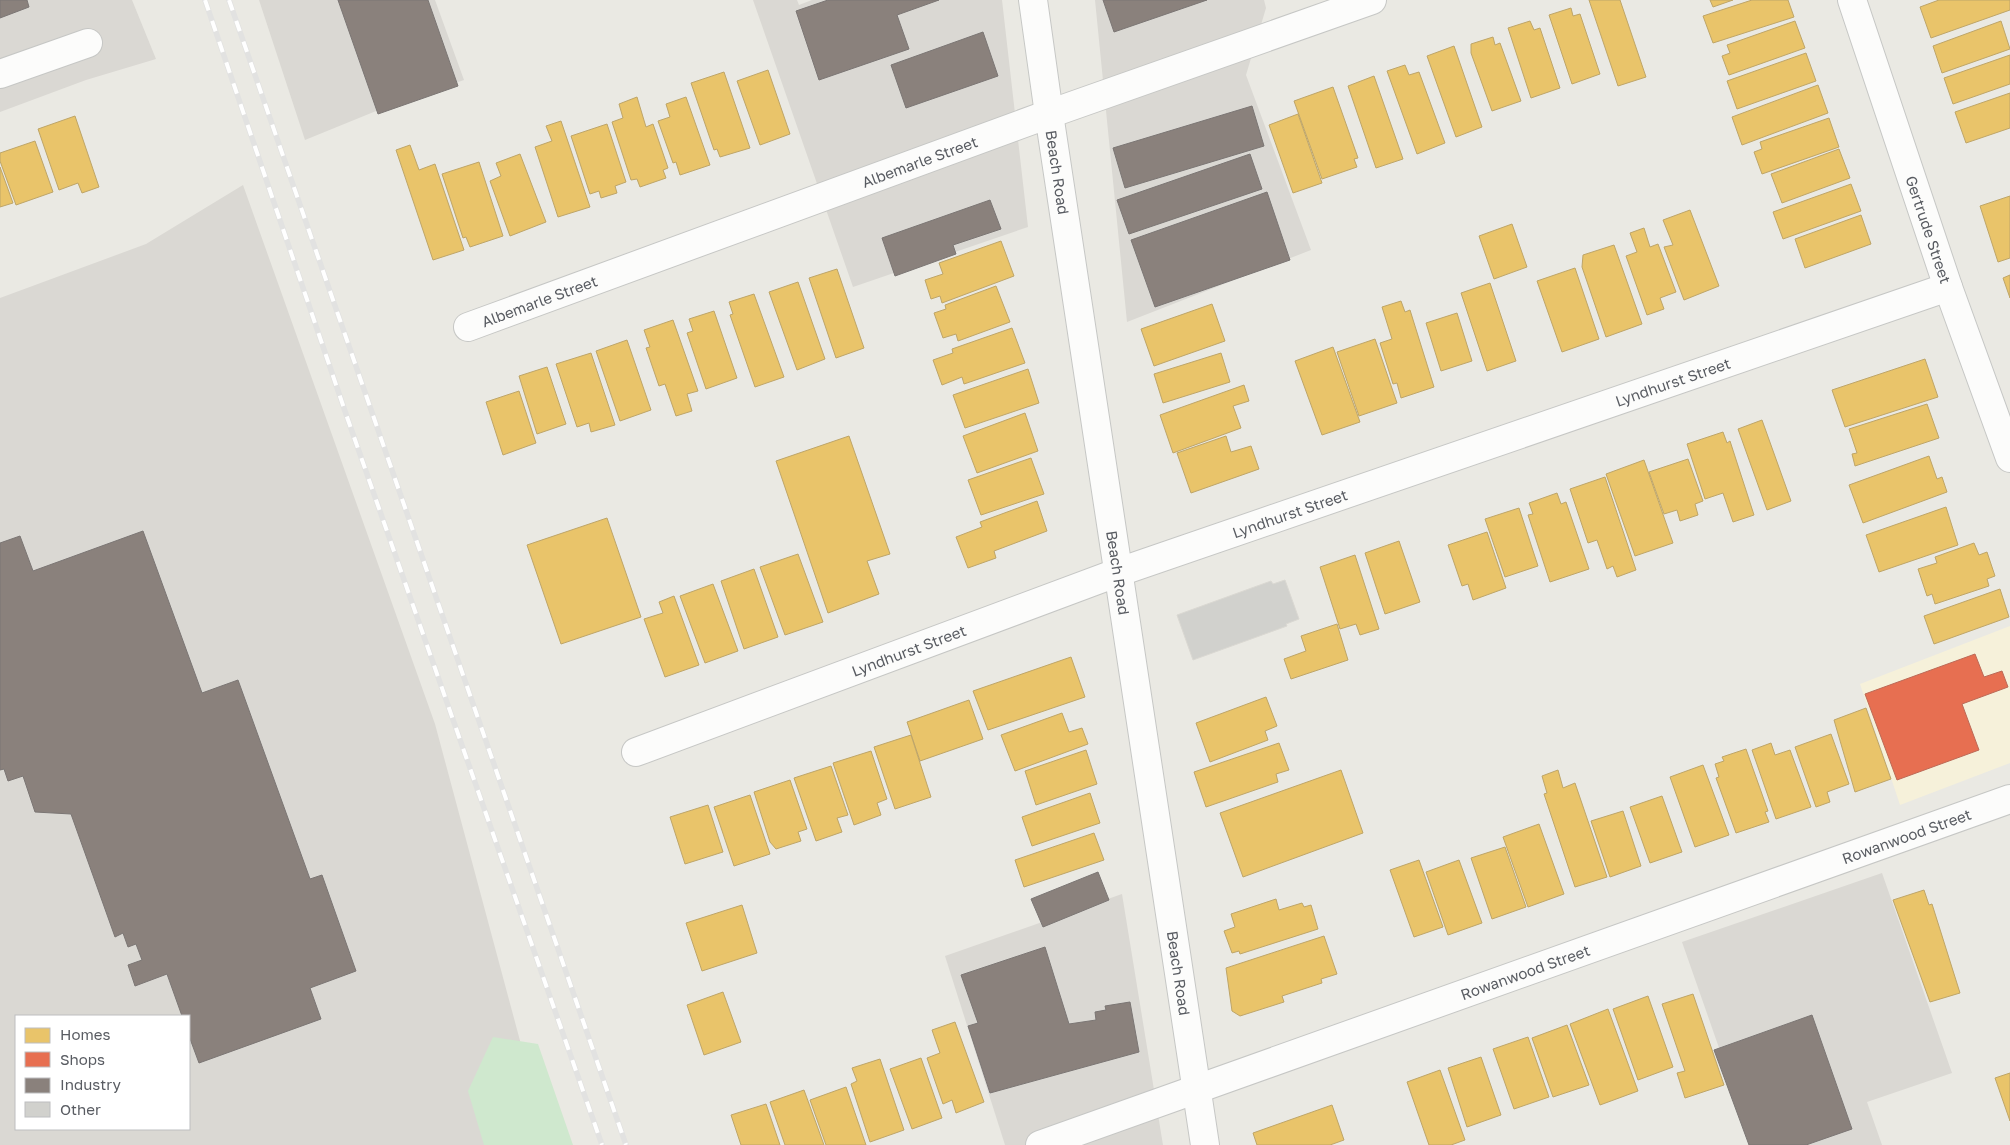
<svg xmlns="http://www.w3.org/2000/svg" width="2010" height="1145" font-family="'Golos Text',sans-serif">
<rect width="100%" height="100%" fill="#eae9e3"/>
<polygon fill="#f6f1da" points="2010,626 2010,763 1900,805 1860,684"/>
<g fill="#dad8d3" fill-rule="evenodd">
<polygon points="0,0 132,0 156,59 86,80 0,112"/>
<polygon points="259,0 435,0 464,80 381,109 305,140"/>
<polygon points="753,0 797,0 799,5 812,0 1002,0 1028,227 853,287"/>
<polygon points="1095,0 1264,0 1266,8 1246,75 1311,250 1127,322"/>
<path d="M243,185L435,724L548,1145H0V298L146,244ZM16,1016H189V1129H16Z"/>
<polygon points="1882,873 1952,1073 1867,1102 1882,1145 1753,1145 1682,942"/>
<polygon points="1122,894 1163,1145 1005,1145 945,956"/>
</g>
<polygon fill="#cfe8ce" points="493,1037 538,1044 573,1145 484,1145 468,1091"/>
<g fill="#e9c46a" stroke="#bea568">
<polygon points="1589,0 1620,0 1646,77 1618,86"/>
<polygon points="1710,0 1733,0 1713,7"/>
<polygon points="1752,0 1788,0 1794,17 1713,43 1703,16"/>
<polygon points="1939,0 2010,0 2010,10 1931,38 1920,7"/>
<polygon points="1571,8 1573,16 1580,14 1600,74 1572,84 1549,15"/>
<polygon points="1530,21 1534,30 1540,28 1560,88 1531,98 1508,28"/>
<polygon points="1795,21 1805,48 1729,75 1722,56 1730,53 1727,45"/>
<polygon points="2001,21 2010,49 1942,73 1933,46"/>
<polygon points="1493,37 1495,45 1500,43 1521,101 1492,111 1471,53 1471,44"/>
<polygon points="1454,46 1482,127 1456,137 1427,56"/>
<polygon points="1806,53 1816,81 1737,109 1727,81"/>
<polygon points="2010,55 2010,84 1953,104 1944,78"/>
<polygon points="1405,65 1409,75 1419,72 1445,143 1417,154 1387,71"/>
<polygon points="768,70 790,134 760,145 737,81"/>
<polygon points="724,72 750,148 720,157 717,149 714,150 691,83"/>
<polygon points="1374,76 1403,159 1376,168 1348,86"/>
<polygon points="1818,85 1828,113 1742,145 1732,117"/>
<polygon points="1333,87 1358,158 1354,159 1357,167 1322,179 1294,101"/>
<polygon points="2010,93 2010,128 1966,143 1955,112"/>
<polygon points="637,97 646,127 653,124 668,168 663,170 666,178 640,187 637,179 631,180 612,122 623,118 619,104"/>
<polygon points="686,97 710,165 680,175 676,162 673,163 658,121 670,117 666,104"/>
<polygon points="1298,114 1322,183 1293,193 1269,125"/>
<polygon points="75,116 99,187 82,193 78,183 59,190 38,129"/>
<polygon points="1829,118 1839,147 1762,174 1754,152 1762,149 1760,142"/>
<polygon points="561,121 590,207 558,217 535,147 552,141 546,126"/>
<polygon points="607,124 626,182 615,186 617,193 601,198 599,191 590,194 571,136"/>
<polygon points="35,141 53,192 16,205 0,161 0,153"/>
<polygon points="410,145 419,170 435,164 464,250 433,260 396,150"/>
<polygon points="1839,149 1850,178 1782,203 1771,174"/>
<polygon points="520,154 546,222 510,236 490,181 501,176 496,163"/>
<polygon points="479,162 503,236 470,247 466,237 463,238 442,174"/>
<polygon points="0,167 13,203 0,207"/>
<polygon points="1851,184 1861,211 1783,239 1773,212"/>
<polygon points="2010,196 2010,258 1998,262 1980,206"/>
<polygon points="1690,210 1719,286 1684,300 1664,247 1673,245 1663,220"/>
<polygon points="1861,215 1871,244 1805,268 1795,239"/>
<polygon points="1512,224 1527,267 1494,279 1479,236"/>
<polygon points="1644,228 1650,247 1658,244 1676,292 1660,298 1664,309 1647,315 1626,256 1637,252 1630,233"/>
<polygon points="1001,241 1014,276 942,303 940,296 931,299 925,280 943,274 939,263"/>
<polygon points="1614,245 1642,324 1606,337 1582,267 1583,255"/>
<polygon points="1575,268 1599,339 1562,352 1537,281"/>
<polygon points="837,269 864,348 836,358 809,278"/>
<polygon points="2010,275 2010,298 2003,278"/>
<polygon points="798,282 825,359 797,370 769,292"/>
<polygon points="1490,283 1516,361 1487,371 1461,293"/>
<polygon points="996,286 1010,322 958,341 956,334 943,338 934,313 946,309 945,305"/>
<polygon points="754,294 784,377 755,387 730,315 733,314 729,302"/>
<polygon points="1401,301 1405,312 1410,310 1434,387 1401,398 1397,383 1393,384 1380,343 1392,339 1382,307"/>
<polygon points="1212,304 1225,341 1154,366 1141,329"/>
<polygon points="714,311 737,378 706,389 687,333 693,331 689,319"/>
<polygon points="1457,313 1472,361 1441,371 1426,323"/>
<polygon points="673,320 698,391 687,394 692,411 676,416 665,384 659,386 646,348 650,347 644,330"/>
<polygon points="1012,328 1025,363 964,384 962,377 942,385 933,360 953,353 952,349"/>
<polygon points="1375,339 1397,403 1359,416 1337,352"/>
<polygon points="627,340 651,410 620,421 596,351"/>
<polygon points="1333,347 1360,422 1322,435 1295,361"/>
<polygon points="591,353 615,425 591,432 589,423 577,427 556,364"/>
<polygon points="1221,353 1230,382 1163,403 1154,374"/>
<polygon points="1925,359 1938,397 1845,427 1832,390"/>
<polygon points="547,367 566,424 537,434 519,376"/>
<polygon points="1028,369 1039,403 965,428 953,395"/>
<polygon points="1244,385 1249,401 1233,406 1241,428 1173,453 1160,415"/>
<polygon points="519,391 536,443 503,455 486,402"/>
<polygon points="1927,404 1939,438 1855,466 1852,454 1857,453 1849,429"/>
<polygon points="1025,413 1038,451 977,473 963,436"/>
<polygon points="1762,420 1791,501 1767,510 1738,429"/>
<polygon points="1723,432 1727,443 1730,441 1754,515 1733,522 1723,493 1705,499 1687,444"/>
<polygon points="849,436 890,554 867,561 879,594 828,613 776,461"/>
<polygon points="1226,436 1231,452 1251,446 1259,469 1191,493 1177,453"/>
<polygon points="1929,456 1937,479 1942,477 1947,492 1863,523 1849,485"/>
<polygon points="1031,458 1044,494 981,515 968,480"/>
<polygon points="1688,459 1703,501 1695,504 1698,515 1680,521 1677,510 1664,514 1649,472"/>
<polygon points="1644,460 1673,543 1635,556 1606,474"/>
<polygon points="1605,477 1636,570 1617,577 1613,566 1607,569 1597,540 1588,543 1570,489"/>
<polygon points="1557,493 1561,504 1566,502 1589,569 1550,582 1528,515 1533,514 1529,503"/>
<polygon points="1037,501 1047,531 994,551 996,558 968,568 956,537 982,527 980,522"/>
<polygon points="1946,507 1958,545 1879,572 1866,535"/>
<polygon points="1519,508 1538,566 1505,577 1485,519"/>
<polygon points="607,518 641,617 561,644 527,545"/>
<polygon points="1487,532 1506,588 1473,600 1468,584 1462,586 1448,545"/>
<polygon points="1399,541 1420,602 1385,614 1365,553"/>
<polygon points="1974,543 1979,555 1987,552 1995,576 1987,579 1989,586 1935,604 1932,594 1927,596 1918,569 1937,563 1935,557"/>
<polygon points="798,554 823,622 785,635 760,567"/>
<polygon points="1355,555 1379,629 1360,635 1356,624 1340,629 1320,567"/>
<polygon points="754,569 778,637 744,649 721,581"/>
<polygon points="713,584 738,651 705,663 680,596"/>
<polygon points="2000,589 2009,617 1934,644 1924,616"/>
<polygon points="674,596 699,665 665,677 644,619 663,613 659,602"/>
<polygon points="1337,624 1348,660 1291,679 1284,659 1306,651 1301,636"/>
<polygon points="1071,657 1085,697 988,730 973,691"/>
<polygon points="1266,697 1277,726 1265,731 1268,740 1210,762 1196,723"/>
<polygon points="969,700 983,739 920,761 907,722"/>
<polygon points="1866,708 1891,779 1855,792 1834,720"/>
<polygon points="1062,713 1069,732 1082,728 1088,744 1015,771 1001,735"/>
<polygon points="1831,734 1849,784 1827,792 1830,802 1816,807 1795,747"/>
<polygon points="911,735 931,797 895,809 874,747"/>
<polygon points="1279,743 1289,770 1276,774 1278,782 1206,807 1194,772"/>
<polygon points="1771,743 1775,755 1790,750 1811,807 1776,819 1752,750"/>
<polygon points="1746,749 1768,811 1765,812 1769,822 1736,833 1716,778 1719,777 1715,764 1724,761 1722,757"/>
<polygon points="1086,750 1097,784 1036,805 1025,771"/>
<polygon points="871,751 887,799 877,803 881,815 854,825 833,763"/>
<polygon points="1703,765 1729,835 1695,847 1670,777"/>
<polygon points="831,766 848,815 837,818 842,832 816,841 794,778"/>
<polygon points="1341,770 1363,833 1243,877 1220,813"/>
<polygon points="1558,770 1563,788 1575,783 1607,877 1575,887 1544,794 1547,793 1542,776"/>
<polygon points="790,780 807,829 798,832 801,841 776,849 770,842 754,792"/>
<polygon points="1090,793 1100,823 1032,846 1022,817"/>
<polygon points="750,795 770,854 734,866 714,807"/>
<polygon points="1662,796 1682,852 1650,863 1630,807"/>
<polygon points="708,805 723,852 685,864 670,817"/>
<polygon points="1623,811 1641,866 1610,877 1591,821"/>
<polygon points="1539,824 1564,894 1528,907 1503,837"/>
<polygon points="1094,833 1104,860 1024,887 1015,860"/>
<polygon points="1505,847 1526,907 1492,919 1471,858"/>
<polygon points="1419,860 1443,927 1414,937 1390,870"/>
<polygon points="1459,860 1482,923 1448,935 1426,872"/>
<polygon points="1924,890 1929,905 1932,904 1960,993 1930,1002 1893,900"/>
<polygon points="1276,899 1279,910 1302,903 1304,907 1311,905 1318,929 1240,954 1239,951 1232,953 1224,931 1235,927 1231,914"/>
<polygon points="742,905 757,953 702,971 686,923"/>
<polygon points="1324,936 1337,974 1321,979 1322,983 1282,996 1284,1002 1240,1016 1232,1011 1226,968"/>
<polygon points="723,992 741,1042 704,1055 687,1005"/>
<polygon points="1693,994 1724,1085 1685,1098 1677,1073 1685,1071 1662,1004"/>
<polygon points="1648,996 1673,1067 1638,1080 1613,1009"/>
<polygon points="1608,1009 1638,1091 1600,1105 1570,1024"/>
<polygon points="955,1022 984,1102 956,1113 952,1100 943,1104 927,1058 940,1053 932,1030"/>
<polygon points="1567,1025 1589,1085 1553,1097 1532,1038"/>
<polygon points="1528,1037 1549,1097 1514,1109 1493,1049"/>
<polygon points="1481,1057 1501,1115 1467,1127 1448,1068"/>
<polygon points="921,1058 942,1118 912,1129 890,1069"/>
<polygon points="880,1059 904,1130 870,1142 851,1084 857,1081 852,1068"/>
<polygon points="1440,1070 1465,1140 1451,1145 1429,1145 1407,1082"/>
<polygon points="2010,1073 2010,1121 1995,1078"/>
<polygon points="846,1087 866,1145 826,1145 810,1100"/>
<polygon points="804,1090 824,1145 785,1145 770,1102"/>
<polygon points="766,1104 780,1145 741,1145 731,1115"/>
<polygon points="1332,1105 1344,1140 1330,1145 1257,1145 1253,1133"/>
</g>
<polygon fill="#e76f51" stroke="#bc6956" points="1975,654 1984,677 2002,671 2008,687 1962,704 1979,750 1897,780 1865,694"/>
<g fill="#8a817c" stroke="#7b7674">
<polygon points="0,0 27,0 29,7 0,18"/>
<polygon points="338,0 428,0 458,86 378,114"/>
<polygon points="828,0 939,0 897,15 909,49 819,80 796,11"/>
<polygon points="1103,0 1207,0 1114,32"/>
<polygon points="983,32 998,76 906,108 891,65"/>
<polygon points="1252,106 1264,146 1125,188 1113,148"/>
<polygon points="1250,154 1262,189 1129,234 1117,200"/>
<polygon points="1267,192 1290,260 1155,307 1131,240"/>
<polygon points="990,200 1001,229 953,245 956,254 895,276 882,238"/>
<polygon points="143,531 202,693 238,680 310,879 322,875 356,971 310,988 321,1019 199,1063 189,1036 189,1016 182,1016 167,974 135,986 128,965 142,960 136,944 128,947 123,933 115,937 71,814 35,812 23,776 8,781 4,769 0,770 0,543 20,536 33,571"/>
<polygon points="1098,872 1109,900 1043,927 1031,899"/>
<polygon points="1045,947 1069,1024 1096,1020 1095,1012 1106,1010 1105,1006 1130,1002 1139,1052 990,1093 968,1026 978,1023 961,975"/>
<polygon points="1812,1015 1852,1129 1806,1145 1749,1145 1714,1050"/>
</g>
<polygon fill="#d1d1cd" stroke="#dad8d2" points="1285,580 1299,619 1286,624 1287,626 1193,660 1177,615 1271,581 1273,584"/>
<g fill="none" stroke-linecap="round" stroke-linejoin="round">
<defs>
<g id="minor">
<path id="s1" d="M1033,0L1049,114L1205,1145"/>
<path id="s2" d="M1852,0L1948,287L2010,458"/>
<polyline points="0,74 88,43"/>
<path id="s3" d="M468,327L1049,114L1372,0"/>
<path id="s4" d="M636,752L1119,572L1948,287"/>
<path id="s5" d="M1040,1145L2010,799"/>
</g>
</defs>
<use href="#minor" stroke="#c6c7c5" stroke-width="30"/>
<use href="#minor" stroke="#fcfcfb" stroke-width="28"/>
<defs>
<g id="rail">
<polyline points="205,0 347,417 602,1145"/>
<polyline points="229,0 626,1145"/>
</g>
</defs>
<use href="#rail" stroke="#e2e2e1" stroke-width="5.5"/>
<use href="#rail" stroke="#fff" stroke-width="4" stroke-dasharray="11" stroke-linecap="butt"/>
</g>
<g text-anchor="middle" dominant-baseline="central" stroke-width="5" stroke-linejoin="round" paint-order="stroke">
<g font-size="15" fill="#595c62" stroke="#fff">
<text stroke="none"><textPath href="#s3" startOffset="481">Albemarle Street</textPath></text>
<text stroke="none"><textPath href="#s1" startOffset="174">Beach Road</textPath></text>
<text stroke="none"><textPath href="#s2" startOffset="242">Gertrude Street</textPath></text>
<text stroke="none"><textPath href="#s3" startOffset="76">Albemarle Street</textPath></text>
<text stroke="none"><textPath href="#s4" startOffset="1101">Lyndhurst Street</textPath></text>
<text stroke="none"><textPath href="#s4" startOffset="696">Lyndhurst Street</textPath></text>
<text stroke="none"><textPath href="#s1" startOffset="579">Beach Road</textPath></text>
<text stroke="none"><textPath href="#s4" startOffset="291">Lyndhurst Street</textPath></text>
<text stroke="none"><textPath href="#s5" startOffset="920">Rowanwood Street</textPath></text>
<text stroke="none"><textPath href="#s5" startOffset="515">Rowanwood Street</textPath></text>
<text stroke="none"><textPath href="#s1" startOffset="984">Beach Road</textPath></text>
</g>
</g>
<rect x="15" y="1015" width="175" height="115" fill="#ffffff" stroke="#bdbec0"/>
<rect x="25" y="1028" width="25" height="15" fill="#e9c46a" stroke="#bdbec0"/>
<text x="60" y="1040" font-size="15" fill="#595c62">Homes</text>
<rect x="25" y="1052" width="25" height="15" fill="#e76f51" stroke="#bdbec0"/>
<text x="60" y="1065" font-size="15" fill="#595c62">Shops</text>
<rect x="25" y="1078" width="25" height="15" fill="#8a817c" stroke="#bdbec0"/>
<text x="60" y="1090" font-size="15" fill="#595c62">Industry</text>
<rect x="25" y="1102" width="25" height="15" fill="#d1d1cd" stroke="#bdbec0"/>
<text x="60" y="1115" font-size="15" fill="#595c62">Other</text>
</svg>
